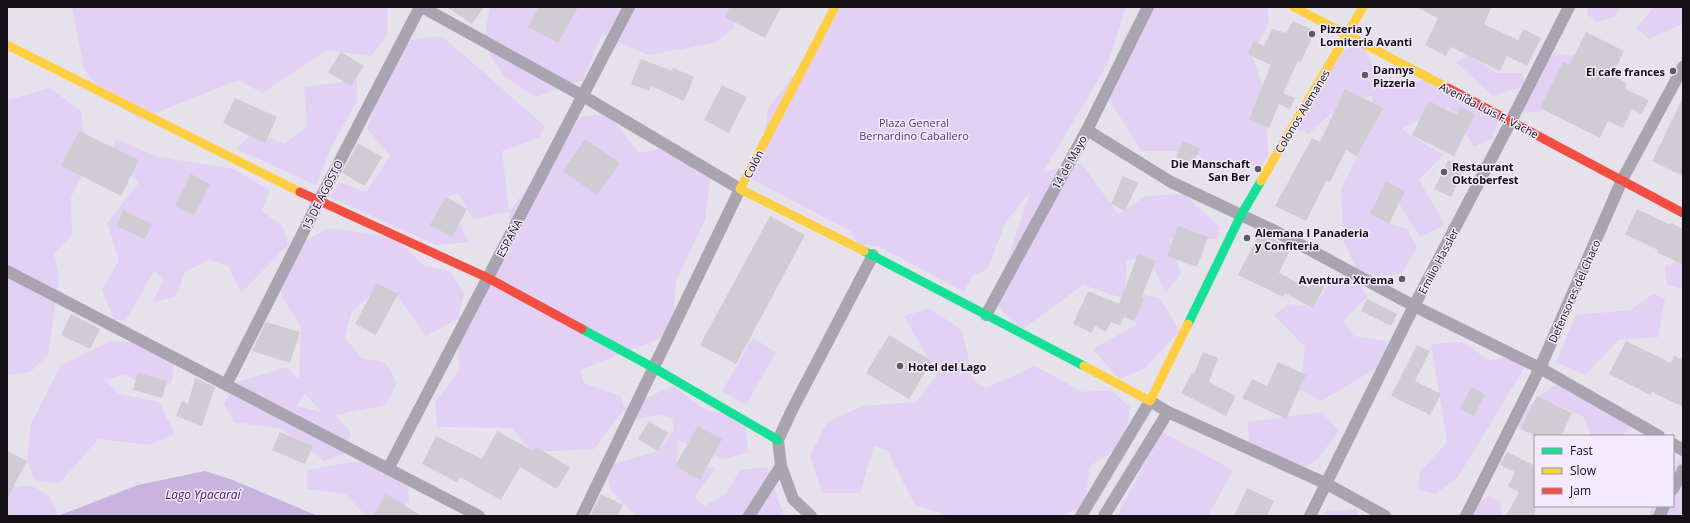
<svg xmlns="http://www.w3.org/2000/svg" width="1690" height="523" font-family="'Open Sans',sans-serif">
<rect width="100%" height="100%" fill="#e6e2eb"/>
<g fill="#e2d1f4" fill-rule="evenodd">
<polygon points="72,7 385,7 388,11 387,36 371,56 327,50 262,93 238,80 140,119 108,100 84,69"/>
<polygon points="490,7 731,7 735,27 715,43 648,55 602,34 583,80 536,97 505,77 483,45"/>
<polygon points="839,7 1126,7 1107,65 1043,172 1081,163 1118,214 1146,196 1184,194 1220,227 1216,239 1169,239 1181,273 1166,293 1149,259 1127,260 1125,289 1160,299 1180,331 1144,369 1119,379 1093,349 1136,325 1131,301 1083,285 1020,331 994,301 1030,193 1006,221 987,270 973,275 964,292 878,246 858,244 850,231 748,177 762,150 768,109 825,33"/>
<polygon points="1153,7 1267,7 1269,22 1252,56 1265,93 1268,155 1261,166 1222,170 1191,151 1141,151 1109,99 1124,35"/>
<polygon points="1588,7 1620,7 1615,17 1597,22 1587,14"/>
<polygon points="1654,7 1683,7 1683,24 1649,39 1636,28"/>
<path d="M442,36L545,126L539,138L502,151L509,212L581,117L608,113L639,153L678,145L711,170L705,220L676,281L672,334L580,370L584,383L621,396L624,408L673,386L706,410L743,417L749,452L724,459L678,440L677,463L715,468L695,497L704,506L726,494L740,470L767,467L784,516H636L611,491L606,466L658,451L674,430L672,418L660,415L625,421L624,409L594,449L532,452L512,428L437,427L435,402L459,371L458,319L426,336L394,291L370,295L351,313L345,338L362,358L386,363L397,383L386,405L335,415L350,431L349,452L324,461L282,429L234,422L224,404L237,382L287,367L299,380L301,327L281,295L279,269L294,247L329,228L396,238L424,266L450,271L464,293L458,318L486,291L511,237L509,212L473,219L458,193L446,197L469,242L436,245L330,197L339,182L366,192L390,156L367,128L403,41ZM304,394H305L322,412L297,406Z"/>
<polygon points="1363,46 1386,90 1429,78 1498,120 1492,138 1474,147 1448,106 1401,129 1443,155 1419,180 1445,225 1420,237 1392,193 1375,197 1382,221 1407,229 1417,248 1401,274 1360,277 1344,242 1341,189 1374,123 1372,96 1349,98 1308,134 1297,128 1339,51"/>
<polygon points="1469,55 1497,73 1523,73 1524,86 1493,96 1456,62"/>
<polygon points="1575,55 1573,79 1542,111 1523,113 1518,101 1546,56"/>
<polygon points="357,80 357,101 332,146 316,185 236,149 254,131 284,144 307,126 304,87"/>
<polygon points="50,88 81,111 88,164 71,197 72,235 54,253 59,278 48,355 30,372 7,375 7,100"/>
<polygon points="115,139 159,157 233,169 270,190 262,211 283,226 288,245 241,293 228,266 209,260 185,272 176,296 152,303 164,279 154,271 126,320 114,320 102,290 119,260 107,223 139,183 113,156"/>
<polygon points="1683,259 1683,289 1667,285 1665,266"/>
<polygon points="1333,280 1356,280 1368,296 1343,321 1354,336 1385,341 1390,360 1321,401 1300,390 1305,347 1274,315 1288,304 1313,307"/>
<polygon points="1653,294 1665,299 1658,337 1619,340 1585,375 1556,362 1576,315 1630,310"/>
<polygon points="929,308 962,330 974,381 986,388 1035,366 1083,392 1111,390 1130,407 1124,444 1090,466 1085,504 1061,516 951,516 915,505 887,450 874,446 860,493 822,493 810,456 827,422 863,406 917,402 937,374 904,316"/>
<polygon points="753,338 776,352 746,405 722,391"/>
<polygon points="111,341 148,343 174,363 172,382 155,392 125,374 105,380 119,394 159,402 175,434 149,445 98,439 59,484 35,480 27,461 31,424 61,365"/>
<polygon points="1463,342 1490,361 1519,354 1528,362 1458,477 1435,494 1418,490 1420,472 1447,442 1431,344"/>
<polygon points="1558,382 1631,416 1629,429 1622,436 1591,436 1584,417 1553,403 1521,429 1512,419"/>
<polygon points="1322,412 1339,431 1317,460 1289,475 1251,453 1247,422"/>
<polygon points="1162,432 1233,470 1208,516 1117,516"/>
<polygon points="1683,452 1683,516 1648,516 1654,506 1673,506 1673,470"/>
<polygon points="359,461 408,485 409,503 371,516 366,516 345,494 307,489 307,470"/>
<polygon points="7,486 33,486 50,497 58,516 7,516"/>
<polygon points="1489,496 1500,502 1502,516 1454,516"/>
<polygon points="1357,509 1358,516 1322,516 1326,511"/>
</g>
<polygon fill="#c9b4e0" points="205,471 233,480 318,516 58,516 138,485"/>
<g fill="#cfccd3">
<polygon points="447,7 484,7 472,24"/>
<polygon points="539,7 578,7 558,43 528,27"/>
<polygon points="730,7 781,7 765,38 725,17"/>
<polygon points="1416,7 1492,7 1484,24 1518,40 1523,29 1541,38 1527,66 1507,56 1500,71 1451,47 1446,56 1425,45 1438,18"/>
<polygon points="1293,21 1315,31 1301,62 1298,61 1283,93 1295,98 1290,109 1279,104 1269,128 1249,119 1271,65 1248,54 1254,41 1264,46 1272,29 1286,33"/>
<polygon points="1586,32 1624,51 1612,76 1627,83 1625,89 1649,100 1641,114 1632,109 1623,128 1608,121 1600,138 1540,108 1563,62 1570,65"/>
<polygon points="341,52 364,66 351,86 328,72"/>
<polygon points="641,59 672,71 673,68 694,77 684,101 651,86 649,91 631,84"/>
<polygon points="722,85 747,97 729,133 704,120"/>
<polygon points="1345,89 1383,108 1357,156 1346,150 1330,182 1326,181 1306,221 1275,206 1312,138 1320,142"/>
<polygon points="235,98 277,117 265,143 223,123"/>
<polygon points="1683,98 1683,176 1652,161"/>
<polygon points="1429,101 1457,115 1461,107 1475,114 1454,156 1412,135"/>
<polygon points="79,131 139,160 121,196 61,166"/>
<polygon points="585,139 620,163 597,195 563,171"/>
<polygon points="1183,141 1200,148 1193,164 1176,157"/>
<polygon points="358,143 382,157 365,186 342,173"/>
<polygon points="1448,160 1465,168 1451,197 1434,189"/>
<polygon points="191,174 210,184 194,215 175,206"/>
<polygon points="1123,176 1138,183 1125,211 1111,204"/>
<polygon points="1386,181 1405,191 1389,224 1370,214"/>
<polygon points="446,197 467,209 452,237 430,225"/>
<polygon points="1637,209 1670,225 1671,223 1683,229 1683,265 1657,252 1658,250 1625,234"/>
<polygon points="123,210 152,224 145,239 116,226"/>
<polygon points="770,216 805,235 736,364 700,345"/>
<polygon points="1178,226 1208,237 1197,267 1167,256"/>
<polygon points="1260,232 1291,248 1279,273 1309,288 1313,279 1325,285 1313,308 1285,293 1283,297 1238,275"/>
<polygon points="1138,254 1156,261 1141,298 1144,299 1134,321 1124,317 1120,326 1111,322 1106,332 1095,326 1092,333 1073,324 1088,291 1119,304"/>
<polygon points="377,283 398,294 376,335 355,324"/>
<polygon points="1367,299 1397,314 1391,326 1361,311"/>
<polygon points="71,314 100,329 90,349 61,335"/>
<polygon points="266,322 300,332 290,363 252,351"/>
<polygon points="889,335 932,361 909,399 866,373"/>
<polygon points="1626,341 1671,363 1674,356 1683,360 1683,407 1652,392 1651,395 1609,374"/>
<polygon points="1417,345 1430,351 1415,381 1441,394 1430,415 1391,396"/>
<polygon points="1203,352 1218,358 1209,382 1236,396 1226,416 1181,393 1192,373 1194,374"/>
<polygon points="1278,362 1306,375 1286,419 1242,398 1252,379 1267,386"/>
<polygon points="138,373 167,381 162,398 133,390"/>
<polygon points="195,378 215,387 202,426 176,416 182,401 188,404"/>
<polygon points="1471,387 1485,394 1474,416 1460,409"/>
<polygon points="1537,396 1572,413 1561,436 1535,436 1521,429"/>
<polygon points="649,421 668,433 658,451 638,439"/>
<polygon points="698,426 722,439 700,480 675,466"/>
<polygon points="497,431 533,451 536,447 570,467 557,489 520,467 501,500 460,477 457,482 422,464 436,436 482,459"/>
<polygon points="280,432 313,446 305,464 272,450"/>
<polygon points="7,451 27,461 7,499"/>
<polygon points="1507,452 1535,466 1535,516 1506,516 1519,492 1508,486 1515,472 1500,465"/>
<polygon points="1247,488 1274,501 1267,516 1234,516"/>
<polygon points="386,494 422,516 373,516"/>
<polygon points="601,494 623,505 618,516 590,516"/>
</g>
<g fill="none" stroke-linecap="round" stroke-linejoin="round">
<g stroke="#aaa4b0" stroke-width="12">
<polyline points="422,7 583,96 740,189 582,516"/>
<polyline points="1087,130 1171,182 1275,231 1414,306 1540,368 1659,436"/>
<polyline points="7,271 479,516"/>
<polyline points="986,315 1087,130 1148,7"/>
<polyline points="226,385 319,201 420,7"/>
<polyline points="1673,444 1683,450"/>
<polyline points="388,469 629,7"/>
<polyline points="1673,489 1683,470"/>
<polyline points="749,516 781,466"/>
<polyline points="811,516 793,499 781,466 778,440 792,410 873,255"/>
<polyline points="1081,516 1150,401 1168,412 1327,484 1385,516"/>
<polyline points="1104,516 1168,412"/>
<polyline points="1310,516 1414,306 1511,121 1569,7"/>
<polyline points="1466,516 1540,368 1622,180 1683,67"/>
<polyline points="1659,516 1664,506"/>
</g>
<g stroke="#16e098" stroke-width="9">
<polyline points="864,251 1084,366"/>
<polyline points="1188,324 1241,215 1261,181"/>
<polyline points="582,329 654,368 778,440"/>
</g>
<g stroke="#ffcf43" stroke-width="9">
<polyline points="835,7 740,189 864,251"/>
<polyline points="1294,7 1448,88"/>
<polyline points="7,45 300,192"/>
<polyline points="1261,181 1363,7"/>
<polyline points="1084,366 1150,401 1188,324"/>
</g>
<g stroke="#f24e42" stroke-width="9">
<polyline points="1448,88 1683,213"/>
<polyline points="300,192 488,278 582,329"/>
</g>
</g>
<g fill="#5d5a61" stroke="#f3ebfd" stroke-width="1.5">
<circle cx="1312" cy="34" r="4"/>
<circle cx="1673" cy="71" r="4"/>
<circle cx="1365" cy="75" r="4"/>
<circle cx="1258" cy="169" r="4"/>
<circle cx="1444" cy="172" r="4"/>
<circle cx="1247" cy="238" r="4"/>
<circle cx="1402" cy="279" r="4"/>
<circle cx="900" cy="366" r="4"/>
</g>
<g text-anchor="middle" dominant-baseline="central" stroke-width="3" stroke-linejoin="round" paint-order="stroke">
<g font-size="11" font-weight="bold" fill="#131116" stroke="#f3ebfd" text-anchor="start">
<text x="1320" y="28">Pizzeria y<tspan x="1320" dy="13">Lomiteria Avanti</tspan></text>
<text x="1373" y="69">Dannys<tspan x="1373" dy="13">Pizzeria</tspan></text>
<text x="1665" y="71" text-anchor="end">El cafe frances</text>
<text x="1250" y="163" text-anchor="end">Die Manschaft<tspan x="1250" dy="13">San Ber</tspan></text>
<text x="1452" y="166">Restaurant<tspan x="1452" dy="13">Oktoberfest</tspan></text>
<text x="1255" y="232">Alemana I Panaderia<tspan x="1255" dy="13">y Confiteria</tspan></text>
<text x="1394" y="279" text-anchor="end">Aventura Xtrema</text>
<text x="908" y="366">Hotel del Lago</text>
</g>
<g font-size="11" fill="#131116" stroke="#f3ebfd">
<text transform="translate(1489 110) rotate(27)">Avenida Luis F. Vache</text>
<text transform="translate(1302 111) rotate(-59)">Colonos Alemanes</text>
<text transform="translate(1069 162) rotate(-61)">14 de Mayo</text>
<text transform="translate(753 164) rotate(-63)">Colón</text>
<text transform="translate(322 195) rotate(-63)">15 DE AGOSTO</text>
<text transform="translate(509 238) rotate(-62)">ESPAÑA</text>
<text transform="translate(1438 261) rotate(-62)">Emilio Hassler</text>
<text transform="translate(1574 291) rotate(-66)">Defensores del Chaco</text>
</g>
<g font-size="11" fill="#583279" stroke="#f3ebfd">
<text x="914" y="122">Plaza General<tspan x="914" dy="13">Bernardino Caballero</tspan></text>
</g>
<g font-size="12" font-style="italic" fill="#431c61" stroke="#f3ebfd">
<text x="203" y="494">Lago Ypacaraí</text>
</g>
</g>
<rect width="1690" height="523" fill="none" stroke="#131116" stroke-width="16"/>
<rect x="1534" y="435" width="140" height="72" fill="#f3ebfd" stroke="#9994a1"/>
<rect x="1542" y="448" width="20" height="6" fill="#16e098" stroke="#9994a1"/>
<text x="1570" y="455" font-size="12" fill="#131116">Fast</text>
<rect x="1542" y="468" width="20" height="6" fill="#ffcf43" stroke="#9994a1"/>
<text x="1570" y="475" font-size="12" fill="#131116">Slow</text>
<rect x="1542" y="488" width="20" height="6" fill="#f24e42" stroke="#9994a1"/>
<text x="1570" y="495" font-size="12" fill="#131116">Jam</text>
</svg>
